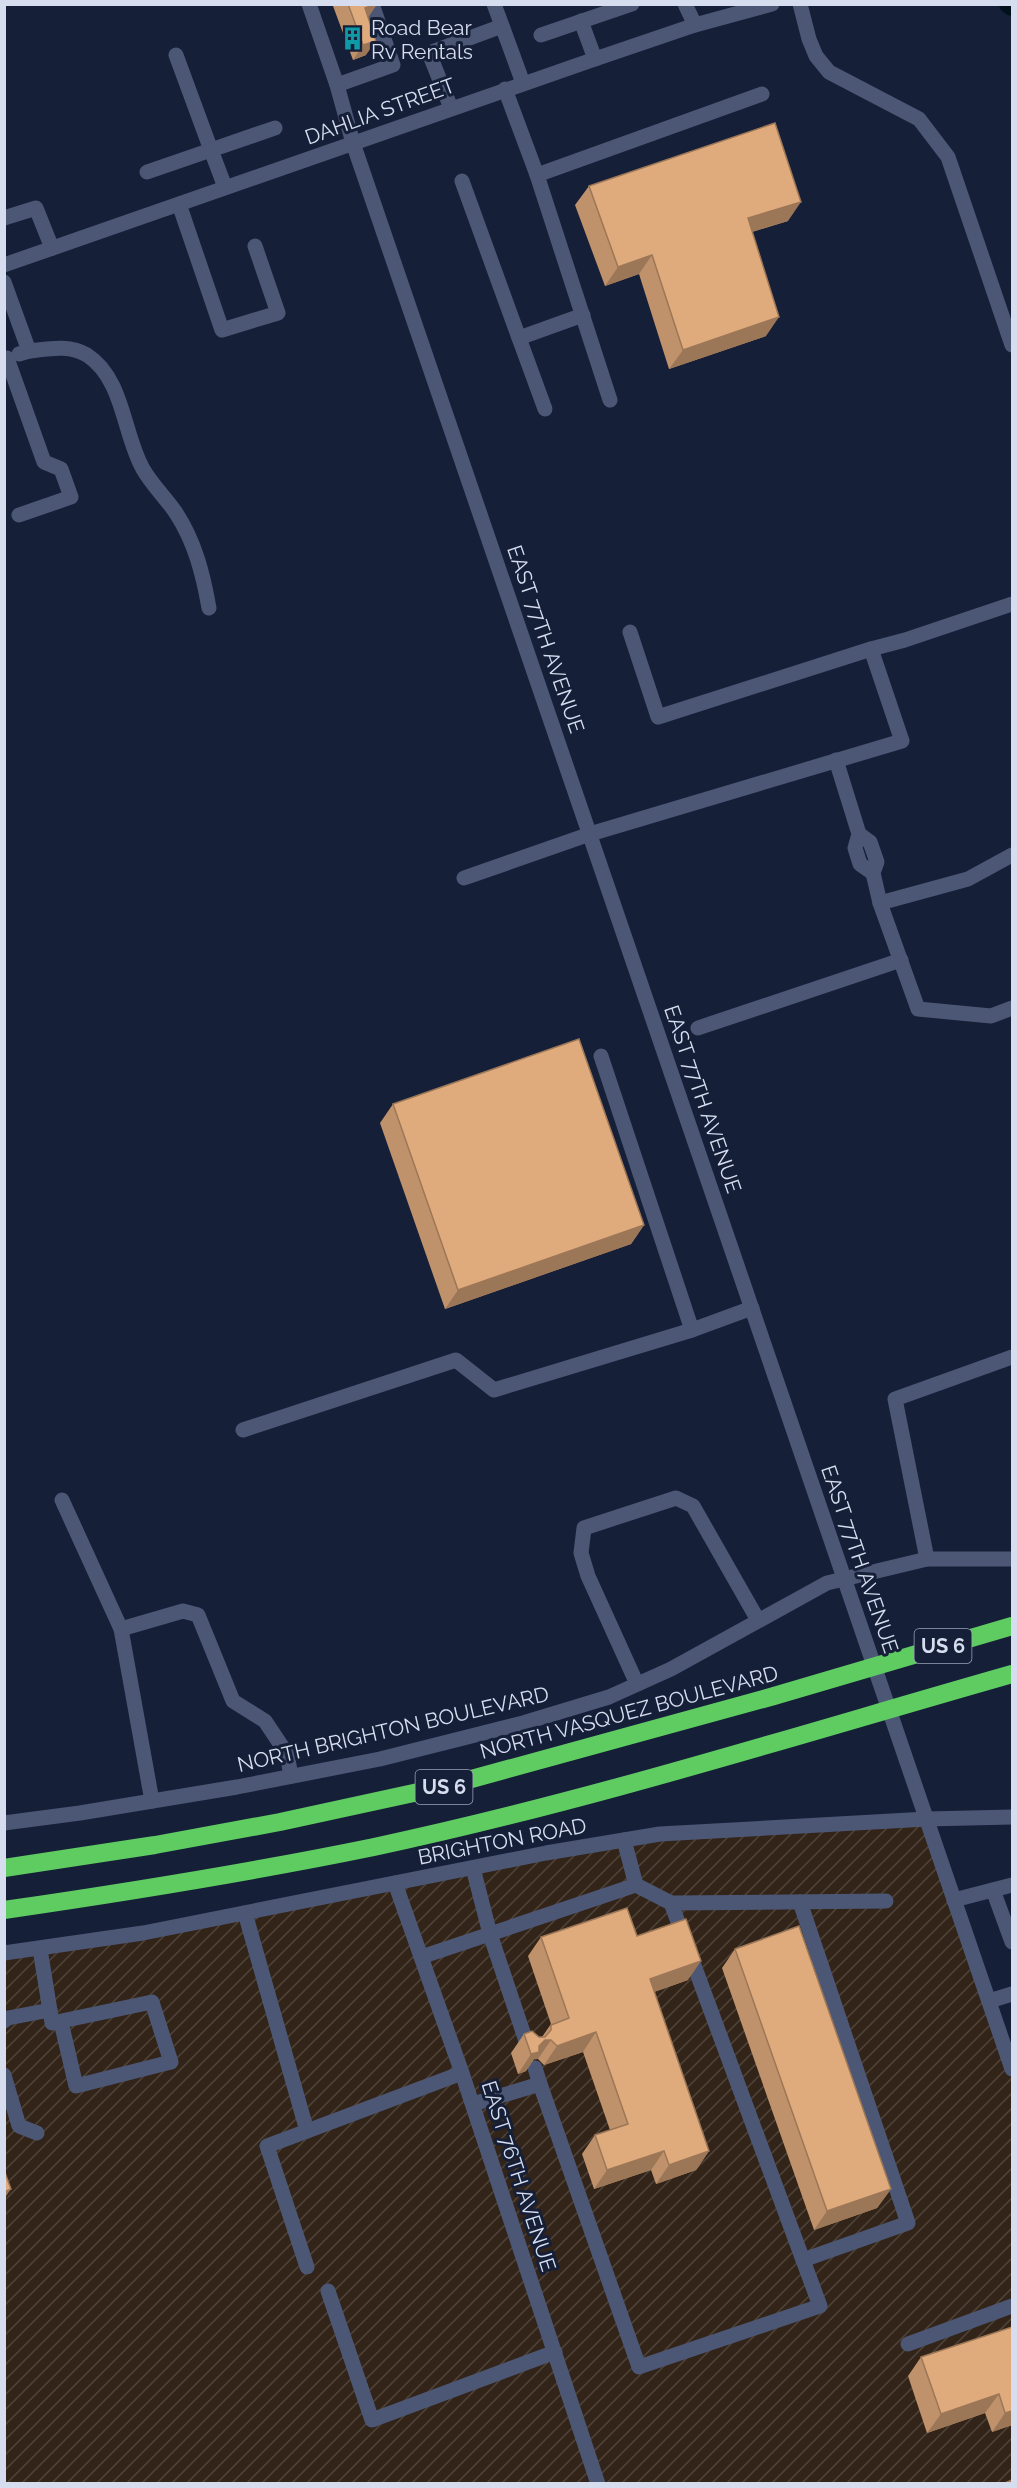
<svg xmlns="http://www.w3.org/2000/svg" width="1017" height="2488" font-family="Raleway,sans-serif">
<defs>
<pattern id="industrial-furrows" width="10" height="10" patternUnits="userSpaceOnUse" patternTransform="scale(1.5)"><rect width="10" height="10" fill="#322418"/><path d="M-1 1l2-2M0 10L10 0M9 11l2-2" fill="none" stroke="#4f433a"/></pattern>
</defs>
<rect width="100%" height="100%" fill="#161f38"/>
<polygon fill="url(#industrial-furrows)" points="921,1821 1012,2065 1012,2483 5,2483 4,1953 611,1841"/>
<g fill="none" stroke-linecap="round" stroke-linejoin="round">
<polyline stroke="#00111b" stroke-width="20" points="1009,4 1012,6"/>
<g stroke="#4c5775" stroke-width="15">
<polyline points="309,4 337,85 393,65 372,4"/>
<polyline points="494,4 523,83"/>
<polyline points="685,4 695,25"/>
<polyline points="800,4 809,39 816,56 829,72 919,119 948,157 1012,345"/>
<polyline points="581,21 595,59"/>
<polyline points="541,35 632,4"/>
<polyline points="337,85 353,143 1012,2069"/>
<polyline points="505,89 537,175 762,94"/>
<polyline points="451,108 429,53 502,26"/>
<polyline points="147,172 211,150 176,55"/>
<polyline points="537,175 610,400"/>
<polyline points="462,181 519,338 583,315"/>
<polyline points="225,187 211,150 275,128"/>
<polyline points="179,204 222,330 278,313 255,246"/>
<polyline points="4,218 36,208 52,248"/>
<polyline points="4,265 595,59 695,25 772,4"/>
<polyline points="4,282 29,351 19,354"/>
<polyline points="519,338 545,409"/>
<path d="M29,351C48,349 69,344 87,355C124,379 123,434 143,469C152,485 166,498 176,513C195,542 203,574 209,608"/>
<polyline points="7,358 44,462 61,469 71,497 19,515"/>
<polyline points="630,632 658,717 871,649"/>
<polyline points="836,760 859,834 855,848 860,864 873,873"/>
<polyline points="859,834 870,842 877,862 873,873 880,903"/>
<polyline points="1012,855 968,879 880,903 918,1009 991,1016 1012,1008"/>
<polyline points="464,878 590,834 902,741 871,649 905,640 1012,604"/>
<polyline points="698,1028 901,960"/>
<polyline points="601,1056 692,1330 752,1308"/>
<polyline points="243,1430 456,1360 494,1390 692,1330"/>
<polyline points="62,1500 121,1629 152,1801"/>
<polyline points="927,1559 895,1399 1012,1357"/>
<polyline points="121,1629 183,1611 198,1615 233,1701 265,1721 287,1754 291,1776"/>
<polyline points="637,1684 588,1576 581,1553 584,1528 676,1498 693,1506 758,1620"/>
<polyline points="4,1823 80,1813 237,1787 380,1759 523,1723 609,1697 671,1669 827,1583 927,1559 1012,1559"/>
<polyline points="473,1868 490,1934 636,1885"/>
<polyline points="395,1883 462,2073 598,2484"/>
<polyline points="993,1890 1012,1942"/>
<polyline points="954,1900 1012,1885"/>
<polyline points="800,1902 908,2223 803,2260"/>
<polyline points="671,1903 886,1901"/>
<polyline points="245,1913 307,2131"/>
<polyline points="40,1949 52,2023 152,2002 171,2062 76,2086 61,2022"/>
<polyline points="4,1953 143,1933 546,1853 660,1834 927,1819 1012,1817"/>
<polyline points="421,1957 490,1934 528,2047"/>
<polyline points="989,2001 1012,1994"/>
<polyline points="4,2021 8,2018 50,2010"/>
<polyline points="535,2068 540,2084"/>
<polyline points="4,2075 19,2126 37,2133"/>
<polyline points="473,2104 540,2084 639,2367 820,2306 671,1903 636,1885 624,1840"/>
<polyline points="307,2267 267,2146 462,2073"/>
<polyline points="328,2291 372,2420 555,2352"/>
<polyline points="908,2344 1012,2306"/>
</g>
<g stroke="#5fcc62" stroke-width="18">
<polyline points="4,1868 155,1845 280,1822 446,1786 774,1696 1012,1626"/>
<path d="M4,1910C128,1892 252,1872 374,1847C590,1801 801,1734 1012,1674"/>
</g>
</g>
<g fill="#c0926b">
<polygon points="334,4 377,4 368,17 366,55 353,60 333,6"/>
<polygon points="589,186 788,221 752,232 766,336 669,369 639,274 605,286 575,205"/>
<polygon points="393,1104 644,1225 631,1244 445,1309 380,1123"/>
<polygon points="637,1936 688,1980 654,1992 709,2151 696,2170 656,2184 651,2170 594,2189 582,2154 595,2135 610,2130 583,2052 544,2065 538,2059 534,2059 526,2071 518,2074 511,2053 524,2034 539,2037 542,2037 551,2024 528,1956 541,1937"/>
<polygon points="735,1949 891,2189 877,2208 814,2230 722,1968"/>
<polygon points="1012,2327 1012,2425 992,2432 985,2413 927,2433 908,2376 921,2357"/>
</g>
<g fill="#9c7757">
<polygon points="377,4 367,19 365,8"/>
<polygon points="376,41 366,55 353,60 363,45"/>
<polygon points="801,202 788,221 735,237 748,218"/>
<polygon points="652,255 639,274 605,286 618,267"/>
<polygon points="779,317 766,336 669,369 683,350"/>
<polygon points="644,1225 631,1244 445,1309 458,1290"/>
<polygon points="701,1961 688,1980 637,1998 650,1979"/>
<polygon points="596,2032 583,2052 544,2065 557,2046"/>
<polygon points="545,2040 551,2040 538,2059 534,2059 526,2071 518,2074 531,2054"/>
<polygon points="664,2151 651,2170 594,2189 607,2170"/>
<polygon points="709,2151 696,2170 656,2184 669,2165"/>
<polygon points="11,2189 4,2199 4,2192"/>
<polygon points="891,2189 877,2208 814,2230 827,2211"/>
<polygon points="999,2394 985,2413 927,2433 941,2414"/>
<polygon points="1012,2411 1012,2425 992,2432 1005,2413"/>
</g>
<g fill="#dfaa7c" stroke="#9c7757" stroke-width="1.5">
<polygon points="348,4 376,4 365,8 376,41 363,45"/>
<polygon points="775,123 801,202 748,218 779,317 683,350 652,255 618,267 589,186"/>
<polygon points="579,1039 644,1225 458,1290 393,1104"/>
<polygon points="627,1908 637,1936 686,1919 701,1961 650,1979 709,2151 669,2165 664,2151 607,2170 595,2135 628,2124 596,2032 557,2046 551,2040 545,2040 539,2046 539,2052 531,2054 524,2034 532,2031 539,2037 545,2037 551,2030 551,2025 569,2018 541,1937"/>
<polygon points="799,1926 891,2189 827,2211 735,1949"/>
<polygon points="4,2170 11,2189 4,2192"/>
<polygon points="1012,2327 1012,2411 1005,2413 999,2394 941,2414 921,2357"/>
<polygon points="1012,2480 1012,2484 1006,2484 1005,2483"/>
</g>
<defs>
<symbol id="building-bare" viewBox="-9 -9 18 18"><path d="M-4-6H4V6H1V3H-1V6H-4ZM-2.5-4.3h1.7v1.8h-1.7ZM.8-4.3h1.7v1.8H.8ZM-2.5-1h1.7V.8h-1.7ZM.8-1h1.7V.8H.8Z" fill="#0f9aa8" stroke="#161f38" stroke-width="2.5" paint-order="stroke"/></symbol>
</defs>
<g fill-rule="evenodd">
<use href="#building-bare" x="336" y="22" width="33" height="33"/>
</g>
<g text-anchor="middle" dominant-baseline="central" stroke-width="6" stroke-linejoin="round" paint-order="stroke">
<g fill="#161f38" stroke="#9ca4b8" stroke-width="1.5">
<rect x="914.5" y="1629" width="57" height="34" rx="4.5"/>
<rect x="415.5" y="1770" width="57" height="34" rx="4.5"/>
</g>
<g font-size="20" font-weight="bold" fill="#d6ddef">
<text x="943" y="1646">US 6</text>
<text x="444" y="1787">US 6</text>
</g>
<g font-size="21" fill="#d6ddef" stroke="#161f38" text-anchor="start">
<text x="371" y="27">Road Bear<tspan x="371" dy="24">Rv Rentals</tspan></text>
</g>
<g font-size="21" fill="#d6ddef" stroke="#161f38">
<text transform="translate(380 111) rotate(-20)">DAHLIA STREET</text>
<text transform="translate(546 639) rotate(71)">EAST 77TH AVENUE</text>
<text transform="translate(703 1099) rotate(71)">EAST 77TH AVENUE</text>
<text transform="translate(860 1559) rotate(71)">EAST 77TH AVENUE</text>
<text transform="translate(629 1712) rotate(-15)">NORTH VASQUEZ BOULEVARD</text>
<text transform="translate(393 1729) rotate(-13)">NORTH BRIGHTON BOULEVARD</text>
<text transform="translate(502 1841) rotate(-11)">BRIGHTON ROAD</text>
<text transform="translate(519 2176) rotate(72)">EAST 76TH AVENUE</text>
</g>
</g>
<rect width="1017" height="2488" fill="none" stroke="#d6ddef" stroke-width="12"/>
</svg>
